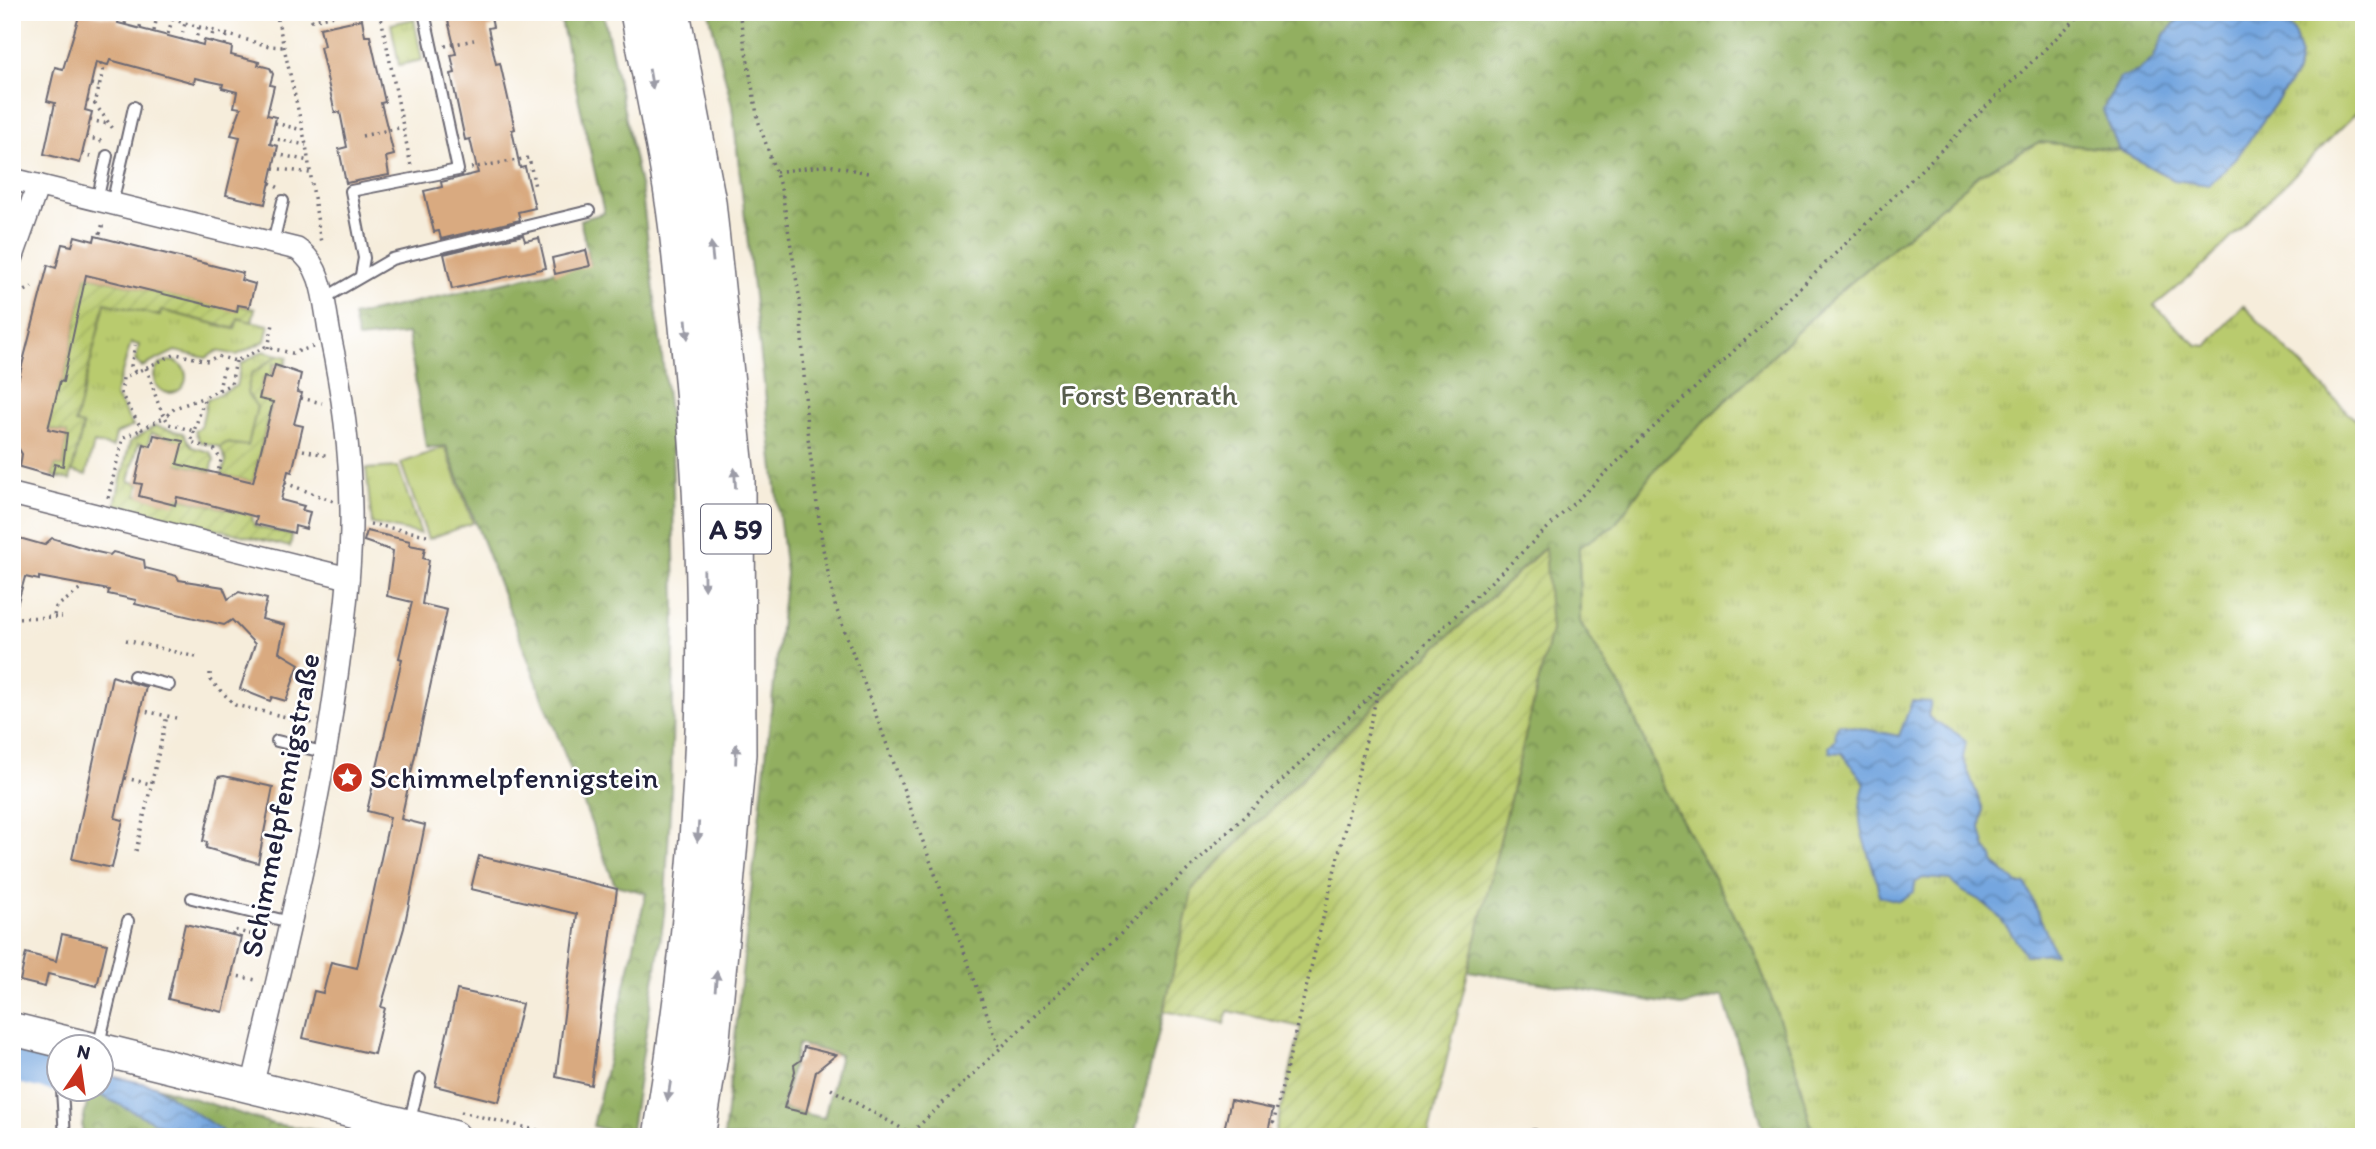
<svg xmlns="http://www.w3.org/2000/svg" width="2376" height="1149" font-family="Itim,sans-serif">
<defs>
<pattern id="grass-tufts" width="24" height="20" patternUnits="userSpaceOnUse" patternTransform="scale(1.75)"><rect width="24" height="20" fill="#b9cb6e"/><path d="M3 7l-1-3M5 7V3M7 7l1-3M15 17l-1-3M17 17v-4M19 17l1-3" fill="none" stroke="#9fae60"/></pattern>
<pattern id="forest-crowns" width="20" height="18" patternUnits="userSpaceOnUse" patternTransform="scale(1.75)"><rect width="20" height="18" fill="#92af61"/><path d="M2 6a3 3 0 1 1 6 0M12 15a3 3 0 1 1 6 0" fill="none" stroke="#778e51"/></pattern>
<pattern id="garden-furrows" width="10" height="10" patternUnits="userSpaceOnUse" patternTransform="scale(1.75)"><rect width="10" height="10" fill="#b9cb6e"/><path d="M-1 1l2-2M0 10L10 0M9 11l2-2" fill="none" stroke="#9fae60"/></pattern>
<pattern id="water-waves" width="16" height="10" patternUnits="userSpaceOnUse" patternTransform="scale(1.75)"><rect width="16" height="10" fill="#74a6df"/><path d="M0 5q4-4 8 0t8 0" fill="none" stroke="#5f87b6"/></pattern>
</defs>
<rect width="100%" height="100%" fill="#fff"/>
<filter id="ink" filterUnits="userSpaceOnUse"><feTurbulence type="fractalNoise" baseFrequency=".0143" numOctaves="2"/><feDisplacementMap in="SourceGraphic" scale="14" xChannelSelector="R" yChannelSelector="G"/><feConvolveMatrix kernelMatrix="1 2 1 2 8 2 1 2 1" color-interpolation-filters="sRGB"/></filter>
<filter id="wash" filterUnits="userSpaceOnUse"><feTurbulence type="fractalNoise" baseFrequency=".00686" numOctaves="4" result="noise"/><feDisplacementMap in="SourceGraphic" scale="28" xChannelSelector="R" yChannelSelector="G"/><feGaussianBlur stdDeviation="1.57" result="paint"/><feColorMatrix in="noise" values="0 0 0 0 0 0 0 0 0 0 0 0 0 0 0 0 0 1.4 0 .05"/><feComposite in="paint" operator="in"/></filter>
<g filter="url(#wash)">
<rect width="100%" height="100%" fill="#f6eddb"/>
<g fill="url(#grass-tufts)" stroke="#6e7654" stroke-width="2">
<polygon points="2278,12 2364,12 2364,105 2204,265 2154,306 2197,345 2207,346 2243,305 2364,429 2364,1137 1814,1137 1793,1057 1664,788 1624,693 1580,622 1579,547 1614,526 1655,469 1829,301 1980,174 2039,142 2119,150 2174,180 2256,130 2297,73 2300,53 2294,32"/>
<polygon points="414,19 422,60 399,65 391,24"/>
<polygon points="105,302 159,316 161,310 234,329 237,318 269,325 265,341 237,355 217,351 206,358 175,351 142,367 135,361 139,345 131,343 115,395 133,426 116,434 113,447 94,443 86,475 72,471 83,426 75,423"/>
<polygon points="263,351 279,355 251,374 257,407 248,447 227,443 220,447 200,442 195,431 201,427 207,400 236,386 241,364"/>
<circle cx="170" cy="377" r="16"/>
<polygon points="398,467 421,534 372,524 366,469"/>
</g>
<g fill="url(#forest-crowns)" stroke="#5a684e" stroke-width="2" fill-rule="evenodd">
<polygon points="559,12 603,12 642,194 672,437 675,606 671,793 664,917 630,1137 593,1126 646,893 615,885 446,446 426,448 408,334 358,339 353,316 590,263 580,220 604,213"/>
<path d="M709,12H2185L2164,35L2153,59L2139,71L2120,78L2103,110L2119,150L2039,142L1980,174L1829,301L1655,469L1614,526L1579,547L1580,622L1624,693L1664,788L1753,948L1793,1057L1814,1137H1766L1723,996L1682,1006L1468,971L1551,630L1544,548L1374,705L1193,888L1134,1137H724L786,574L732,106ZM798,1044L840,1055L824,1118L782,1108Z"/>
<polygon points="102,1076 155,1086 273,1124 360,1137 83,1137 82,1126 90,1090 102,1090"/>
</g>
<g fill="url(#garden-furrows)" stroke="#6e7654" stroke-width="2">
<polygon points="86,275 237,311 238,305 255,309 252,322 238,318 235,329 161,310 160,316 105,303 75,423 83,425 70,480 52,476 55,464 63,466 67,433 45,428 60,381 63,382"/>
<polygon points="279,355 288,357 285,366 274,363 271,376 263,378 259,397 276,401 275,405 271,405 253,482 222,475 226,461 220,447 226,443 248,446 257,407 247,393 251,374"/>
<polygon points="155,426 183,433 192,447 210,452 214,459 211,472 175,463 180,441 151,433 148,446 138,444 129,481 139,484 137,495 170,503 177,497 252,515 254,526 292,535 290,547 115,504 130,442"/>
<polygon points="1545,548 1551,630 1428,1137 1274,1137 1301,1027 1228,1011 1224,1024 1164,1011 1193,888 1374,705"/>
</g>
<polygon fill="#b9cb6e" stroke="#6e7654" stroke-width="2" points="445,447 473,523 428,539 401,463"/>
<g fill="url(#water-waves)" stroke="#4b648d" stroke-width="2">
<polygon points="2185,12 2278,12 2294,32 2300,53 2297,73 2235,160 2209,185 2174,180 2119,150 2103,110 2120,78 2139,71 2153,59 2164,35"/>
<path d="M1912,701L1931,702L1928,716C1938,728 1954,727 1966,742L1963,758L1983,810L1981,829L1986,849C1993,854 1991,858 1995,864C2001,871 2011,876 2017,884H2026L2055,953L2025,955C2014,936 2000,914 1982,902C1970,894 1959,892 1950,880L1923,878L1915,883L1914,892L1899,901L1879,896C1874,851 1849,833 1865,783L1842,753L1830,752L1829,746L1836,739L1835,732L1839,724L1899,736Z"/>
<polygon points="12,1053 35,1058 30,1079 12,1075"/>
<polygon points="102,1074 155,1086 231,1137 184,1137 90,1090 102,1090"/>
</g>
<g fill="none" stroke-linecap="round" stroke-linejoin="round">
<polyline stroke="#74a6df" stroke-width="35" points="12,1064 60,1075"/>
</g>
<g id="blocks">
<g fill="#d9aa80">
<polygon points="446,12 490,12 493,27 488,28 496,64 500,63 515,129 512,130 520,168 525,167 535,208 518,212 520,220 441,239 439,231 434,232 424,191 442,187 441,182 478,173 470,139 465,140 451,74 455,73 451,55 456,54"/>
<polygon points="80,13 119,19 118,23 203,45 204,40 232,47 231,55 259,62 258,65 270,68 273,74 270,85 274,86 267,115 276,117 270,144 278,146 265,204 226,195 240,137 231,135 241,108 234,107 237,92 222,88 223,84 195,78 194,83 110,60 108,65 96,62 85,110 92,112 80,163 44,154 55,103 47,101 55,67 63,69"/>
<polygon points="362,19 365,36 370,36 385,102 381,103 394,155 386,157 389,175 346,183 339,149 347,147 340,112 335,113 320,47 324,46 320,28"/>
<polygon points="523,235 525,241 539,238 546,268 452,289 444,254"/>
<polygon points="75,236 94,241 95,236 243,273 241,280 255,284 249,307 238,305 237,312 86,275 63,382 60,381 48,429 67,433 63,466 55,464 52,476 20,467 22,454 12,437 12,404 48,265 56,268 62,244 72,246"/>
<polygon points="586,250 590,266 555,274 552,258"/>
<polygon points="275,365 301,374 297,392 302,393 294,424 303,426 292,472 288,471 281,500 304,506 302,510 310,512 306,529 295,526 294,533 255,524 257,517 191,500 177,497 175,505 139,496 142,484 135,483 144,444 151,446 154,435 183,441 177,464 253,482 273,402 259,399 264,377 271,379"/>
<polygon points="367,531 410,541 409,545 425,548 423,558 429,560 422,604 447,610 401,819 425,825 404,928 381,1007 385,1008 374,1054 303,1038 314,991 323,993 331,962 357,968 390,817 367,811 402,659 399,658 412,602 387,596 393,551 364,541"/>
<polygon points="12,536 44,545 52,538 97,552 110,555 113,552 144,560 145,568 177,576 179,580 223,587 228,599 239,592 267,599 262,619 285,625 279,652 299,664 286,701 272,697 270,701 240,689 255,644 232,620 224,625 135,604 136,600 108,594 109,590 39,577 39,580 25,577 17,605 12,604"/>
<polygon points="112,676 146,687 115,818 123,820 112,868 72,859"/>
<polygon points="224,776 273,787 258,863 206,848 207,842 203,841 218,777"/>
<polygon points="479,856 617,889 591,1085 556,1077 577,914 471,889"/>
<polygon points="185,924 241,937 223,1012 168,999"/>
<polygon points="62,934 107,944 97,986 48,974 45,987 20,981 26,953 56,961"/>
<polygon points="457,990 522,1004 499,1102 435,1086"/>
<polygon points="804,1047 836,1055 816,1071 806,1113 784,1108 795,1071 794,1065 801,1060"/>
<polygon points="1231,1100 1273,1109 1267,1137 1223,1134"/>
</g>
</g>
</g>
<g filter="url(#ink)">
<use href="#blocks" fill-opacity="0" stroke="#6c6973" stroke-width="2"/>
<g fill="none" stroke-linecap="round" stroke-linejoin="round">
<defs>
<g id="lane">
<polyline points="97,201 107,156"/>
<polyline points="112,204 134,107"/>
<polyline points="273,243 283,201"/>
<polyline points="361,275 364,258 351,191 458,170 424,12"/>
<polyline points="323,299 392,259 589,211"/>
<polyline points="134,676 169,685"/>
<polyline points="277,741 327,753"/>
<polyline points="192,898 290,922"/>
<polyline points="98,1048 128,921"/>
<polyline points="62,1090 65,1137"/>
<polyline points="409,1124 420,1079"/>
<polyline points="1534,1135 1535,1137"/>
</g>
<g id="street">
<path d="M12,179L297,249C324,266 324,305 330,335C342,390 350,451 351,508C352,559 346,611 339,661C321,805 285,946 252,1087"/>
<polyline points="12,259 38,185"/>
<polyline points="12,494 348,578"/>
</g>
<g id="primary">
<polyline points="12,1029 89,1048"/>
<polyline points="102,1050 454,1137"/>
</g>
<g id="highway">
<path d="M639,12C653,90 672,169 680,248C689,334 698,421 702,508C714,718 696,930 662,1137"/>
<polyline points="671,12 707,202 736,479 737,754 710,1049 696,1137"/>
</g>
</defs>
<use href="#lane" stroke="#6c6973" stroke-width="14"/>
<use href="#street" stroke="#6c6973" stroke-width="24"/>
<use href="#primary" stroke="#6c6973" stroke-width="35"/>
<use href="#highway" stroke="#6c6973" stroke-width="40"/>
<g stroke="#6c6973" stroke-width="3.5" stroke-dasharray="2 5" stroke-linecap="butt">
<polyline points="145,12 269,46 283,47"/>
<polyline points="276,12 306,145 321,243"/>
<polyline points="311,12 312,20 349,12"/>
<polyline points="380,12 411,166"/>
<polyline points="739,12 758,120 782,192 800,301 807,430 823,549 835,605 999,1046"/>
<polyline points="125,24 128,12"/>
<polyline points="140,27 143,12"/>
<polyline points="154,31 157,16"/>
<polyline points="168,34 172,20"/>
<polyline points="181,40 185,23"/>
<polyline points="211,42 213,31"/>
<polyline points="195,43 199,27"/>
<polyline points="225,45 227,35"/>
<polyline points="445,46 474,40"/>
<polyline points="100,63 103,71 95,104 114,130"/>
<polyline points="91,84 99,86"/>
<polyline points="87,101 95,104"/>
<polyline points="90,120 108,124"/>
<polyline points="275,123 302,130"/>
<polyline points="362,136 403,127"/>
<polyline points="86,137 105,142"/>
<polyline points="271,138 306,145"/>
<polyline points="82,154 94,157"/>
<polyline points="276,154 309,161"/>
<polyline points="273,168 310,173"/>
<polyline points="471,168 529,158 535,187"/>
<polyline points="776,172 828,165 868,173"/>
<polyline points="270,183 279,188"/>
<polyline points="100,234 103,223"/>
<polyline points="12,287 25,291 32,287"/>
<polyline points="268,348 273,324"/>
<polyline points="12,361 17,358"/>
<polyline points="236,361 231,384 205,397 194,431 169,424 165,417 142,429 121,394 123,378 176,354 208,361 217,356 236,361 265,347 292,353 313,347"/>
<path d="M146,368C154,386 155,401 165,417L175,408L205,397"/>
<polyline points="135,372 131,366 135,345"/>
<polyline points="219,390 224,366"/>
<polyline points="301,398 322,403"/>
<polyline points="194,431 191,442 215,450 221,460 218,472"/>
<polyline points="12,449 17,446"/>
<polyline points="303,450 329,456"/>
<polyline points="285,483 333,501"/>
<polyline points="108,498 123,438 142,429"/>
<polyline points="370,524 427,535"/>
<polyline points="54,615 56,607 81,589 82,585"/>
<polyline points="12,618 62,617"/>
<polyline points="126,640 200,658"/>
<polyline points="210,673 210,680 235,705 312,723"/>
<polyline points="140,710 176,718"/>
<polyline points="125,778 151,784"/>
<polyline points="136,851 167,716"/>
<polyline points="232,935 234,930 266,938"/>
<polyline points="232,975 256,980"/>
<polyline points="831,1089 910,1133"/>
<polyline points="461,1112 565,1137"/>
<polyline points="907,1137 1800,288 2083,12"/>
<polyline points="1270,1137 1380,683"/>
</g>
<use href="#lane" stroke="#fff" stroke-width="10"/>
<use href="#street" stroke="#fff" stroke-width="21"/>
<use href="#primary" stroke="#fff" stroke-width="32"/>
<use href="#highway" stroke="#fff" stroke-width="37"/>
</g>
<defs><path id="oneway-solid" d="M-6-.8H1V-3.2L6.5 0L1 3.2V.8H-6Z" transform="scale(1.75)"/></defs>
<g fill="#9c9ca7">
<use href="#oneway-solid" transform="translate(651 79) rotate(80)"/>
<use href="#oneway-solid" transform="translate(712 252) rotate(-96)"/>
<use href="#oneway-solid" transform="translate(687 329) rotate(85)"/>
<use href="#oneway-solid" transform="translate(735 478) rotate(-93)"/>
<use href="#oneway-solid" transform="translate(704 580) rotate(89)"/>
<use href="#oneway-solid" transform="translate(736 754) rotate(-88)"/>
<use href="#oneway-solid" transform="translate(698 832) rotate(94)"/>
<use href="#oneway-solid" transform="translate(716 981) rotate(-85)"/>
<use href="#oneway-solid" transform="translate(669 1091) rotate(99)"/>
</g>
</g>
<defs>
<symbol id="sight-disc" viewBox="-11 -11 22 22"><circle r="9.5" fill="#c8321e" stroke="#fff"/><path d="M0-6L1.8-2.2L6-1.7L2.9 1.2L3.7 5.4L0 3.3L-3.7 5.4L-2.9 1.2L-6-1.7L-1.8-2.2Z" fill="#fff"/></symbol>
</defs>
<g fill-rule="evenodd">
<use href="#sight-disc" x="330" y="760" width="35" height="35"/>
</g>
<g text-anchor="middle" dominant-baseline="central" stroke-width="5" stroke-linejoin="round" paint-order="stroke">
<rect fill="#fff" stroke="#646476" stroke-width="2" x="701" y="504.5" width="70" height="49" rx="5"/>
<g font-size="28" font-weight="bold" fill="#22223b">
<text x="736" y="529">A 59</text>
</g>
<g font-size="30" fill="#575d4d" stroke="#fff">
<text x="1149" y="394">Forst Benrath</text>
</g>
<g font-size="30" fill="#22223b" stroke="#fff" text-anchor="start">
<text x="370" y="777">Schimmelpfennigstein</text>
</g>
<g font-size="30" fill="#22223b" stroke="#fff">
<text transform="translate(280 805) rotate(-79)">Schimmelpfennigstraße</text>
</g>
</g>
<rect width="2376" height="1149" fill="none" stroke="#fff" stroke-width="42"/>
<g transform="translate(80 1068) rotate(13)"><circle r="33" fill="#ffffff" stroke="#a7a7b1" stroke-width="2"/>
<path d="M0-5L12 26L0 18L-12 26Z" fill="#c8321e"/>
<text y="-10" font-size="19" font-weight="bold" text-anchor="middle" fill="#22223b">N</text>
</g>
</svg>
